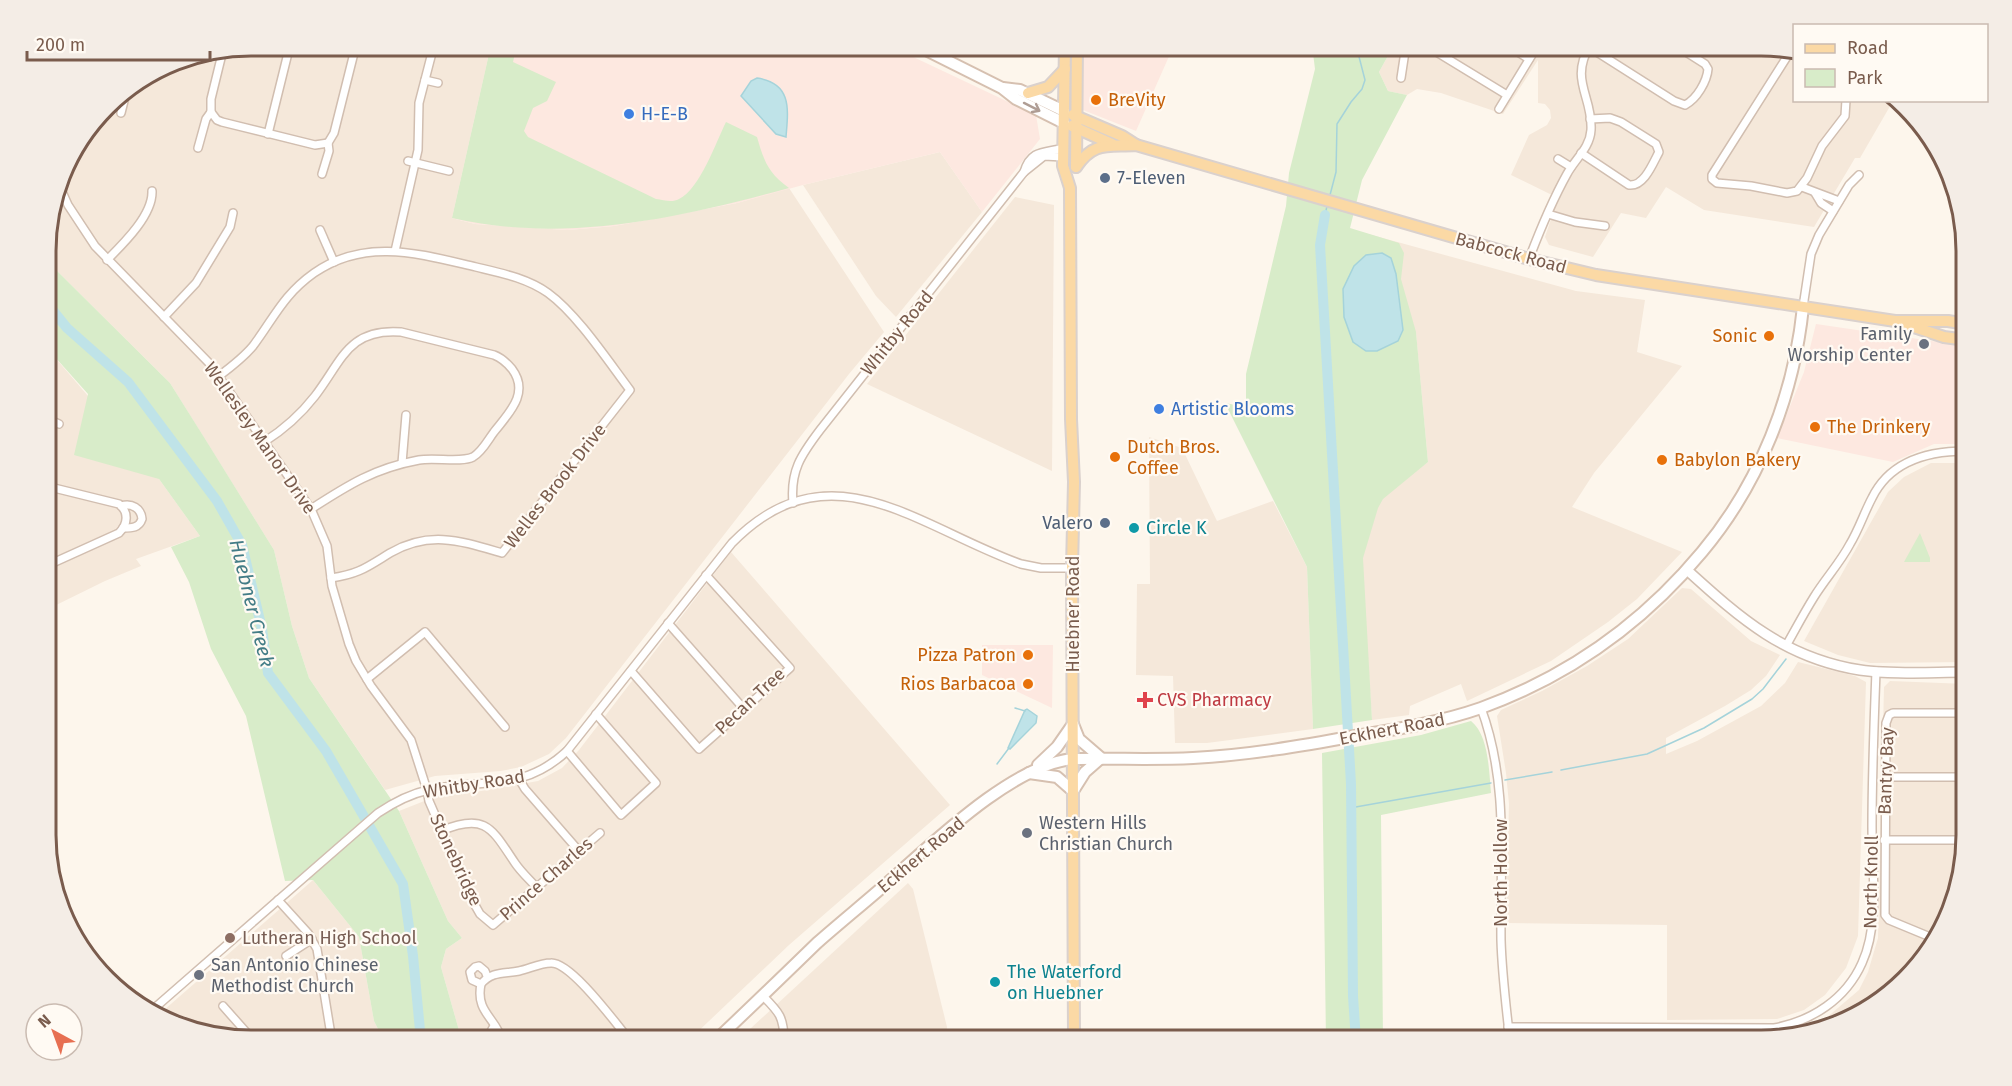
<svg xmlns="http://www.w3.org/2000/svg" width="2012" height="1086" font-family="'Fira Sans',sans-serif">
<rect width="100%" height="100%" fill="#fdf6ec"/>
<g fill="#f5e8da">
<polygon points="251,45 491,45 452,218 475,224 568,230 614,226 737,203 789,188 884,332 849,374 566,738 549,754 521,767 501,771 435,776 385,790 309,678 292,626 274,550 170,383 46,260 45,237 66,160 115,96 172,61"/>
<polygon points="1394,45 1761,45 1794,53 1794,100 1893,101 1860,158 1855,158 1814,227 1704,210 1666,187 1646,218 1621,213 1593,257 1549,245 1545,237 1558,198 1511,175 1529,135 1547,125 1551,118 1550,110 1545,104 1538,103 1538,60 1503,114 1441,93 1417,89 1407,95 1388,91 1379,72"/>
<polygon points="940,152 982,212 896,317 876,296 803,185"/>
<polygon points="1015,197 1054,205 1052,471 867,384"/>
<polygon points="1350,229 1576,291 1645,300 1637,352 1682,366 1594,473 1572,507 1682,552 1637,599 1608,622 1551,661 1467,701 1461,684 1410,706 1409,715 1372,720 1358,511 1428,462 1416,333"/>
<polygon points="46,347 159,479 200,536 136,559 141,566 105,581 46,610"/>
<polygon points="1149,437 1182,448 1217,521 1273,501 1307,567 1313,729 1207,743 1175,743 1173,676 1136,675 1137,584 1150,584"/>
<polygon points="1931,463 1966,463 1967,662 1870,663 1838,655 1804,641 1888,492 1904,477"/>
<polygon points="731,552 950,805 789,945 688,1041 462,1041 441,967 446,949 462,938 448,921 399,811 437,796 481,791 538,781 562,768 579,750"/>
<polygon points="1682,588 1691,589 1751,641 1780,655 1766,676 1751,690 1725,706 1666,738 1666,754 1697,741 1761,706 1785,683 1798,662 1855,676 1866,682 1858,936 1846,968 1825,995 1804,1010 1777,1019 1667,1020 1667,925 1506,923 1509,804 1506,773 1497,716 1501,710 1542,691 1587,666 1628,639"/>
<polygon points="1890,681 1967,684 1967,836 1946,927 1875,1007 1829,1022 1825,1019 1859,990 1868,972 1878,938 1884,687"/>
<polygon points="313,880 359,937 374,1021 384,1041 251,1041 159,1020 156,1017"/>
<polygon points="908,883 913,889 947,1027 946,1041 737,1041"/>
</g>
<g fill="#fde8e0">
<polygon points="491,45 888,45 1036,115 1040,139 982,212 940,152 803,185 737,203 614,226 568,230 475,224 452,218"/>
<polygon points="1083,45 1174,45 1136,131 1083,110"/>
<polygon points="1816,324 1966,346 1966,444 1934,444 1893,462 1777,438 1804,372"/>
<polygon points="982,645 1053,645 1052,708 982,675"/>
</g>
<polygon fill="#f3e8fa" points="1667,1036 1787,1036 1775,1041 1667,1041"/>
<g fill="#d8ecc9">
<path d="M491,45H517L513,62L556,82L547,101L533,108L524,131L528,137L656,199C664,200 672,203 679,199C700,189 716,142 726,122L757,137C764,161 768,173 789,188C680,218 564,244 452,218Z"/>
<polygon points="1312,45 1394,45 1379,72 1388,91 1407,95 1362,180 1350,228 1399,243 1404,253 1401,279 1416,332 1428,462 1383,499 1378,508 1363,558 1372,720 1313,729 1307,567 1225,403 1246,407 1246,374 1286,206 1289,173 1315,69"/>
<polygon points="46,260 170,383 207,442 274,550 292,626 309,678 399,811 448,921 462,938 446,949 441,967 462,1041 384,1041 374,1021 359,937 313,880 285,881 246,716 211,649 189,582 171,547 200,536 159,479 74,455 88,394 46,347"/>
<polygon points="1920,533 1930,558 1930,562 1904,562"/>
<path d="M1471,721C1489,735 1489,772 1491,793L1381,815L1383,1041H1326L1322,753L1421,735Z"/>
</g>
<g fill="#bfe3e8" stroke="#a5d3da" stroke-width="1.5">
<path d="M757,78C793,83 788,111 786,137L776,134L741,96L751,81Z"/>
<polygon points="1382,253 1391,258 1396,274 1403,330 1398,341 1377,351 1366,351 1353,342 1344,317 1343,289 1354,266 1366,255"/>
<polygon points="1027,709 1037,716 1036,723 1010,749 1008,748 1025,710"/>
</g>
<g fill="none" stroke-linecap="round" stroke-linejoin="round">
<g stroke="#a5d3da" stroke-width="1.5">
<polyline points="1330,195 1336,172 1337,124 1351,102 1362,89 1365,80 1356,45"/>
<polyline points="1325,215 1327,206"/>
<polyline points="1015,708 1025,711"/>
<polyline points="997,764 1009,748"/>
<polyline points="1561,770 1647,754 1704,728 1752,699 1763,689 1786,659"/>
<polyline points="1505,780 1552,772"/>
<polyline points="1350,808 1491,783"/>
</g>
<g stroke="#bfe3e8" stroke-width="10">
<polyline points="1325,215 1320,245 1351,784 1353,996 1356,1041"/>
<polyline points="46,302 67,328 128,382 217,501 242,545 262,629 268,673 326,751 403,884 413,956 421,1041"/>
</g>
<defs>
<g id="minor">
<polyline points="1425,45 1507,95"/>
<polyline points="1507,45 1529,59"/>
<path d="M1589,47L1674,101L1685,105C1697,99 1707,81 1708,69L1705,64L1675,45"/>
<polyline points="1790,52 1712,175 1712,179 1717,183 1751,186 1787,193 1797,191 1807,178 1822,146 1845,116 1846,100"/>
<polyline points="1401,78 1406,45"/>
<polyline points="425,80 438,83"/>
<polyline points="1499,109 1538,45"/>
<polyline points="211,112 217,120 222,122 315,145 328,143"/>
<polyline points="121,113 127,89"/>
<polyline points="268,134 290,45"/>
<polyline points="198,148 206,119 211,112 211,99 223,50"/>
<path d="M1581,153L1629,185C1644,187 1653,163 1659,152L1656,144L1621,122L1610,118L1590,119"/>
<polyline points="1558,159 1571,167"/>
<polyline points="408,161 449,171"/>
<path d="M1024,172C1031,149 1045,153 1064,148"/>
<polyline points="322,174 329,151 328,143 334,133 356,45"/>
<polyline points="59,185 68,205 95,246 210,364 311,509 327,546 332,586 349,644 356,661 371,686 411,740 427,790 429,801 472,900 480,914 493,925 600,833"/>
<polyline points="1802,187 1839,201"/>
<polyline points="1815,193 1821,203 1833,211"/>
<polyline points="1548,214 1575,222 1605,226"/>
<polyline points="320,230 334,262"/>
<polyline points="395,251 418,150 419,103 434,45"/>
<path d="M1529,259C1540,230 1552,201 1567,174C1575,159 1590,148 1591,130C1593,96 1569,81 1590,45"/>
<path d="M107,260C123,244 153,215 152,191"/>
<polyline points="1803,307 1811,254 1819,235 1849,185 1859,175"/>
<polyline points="164,317 196,283 230,227 233,213"/>
<path d="M219,376C231,367 243,358 253,346C274,318 283,295 314,273C366,237 420,254 476,267C501,273 527,278 548,293C577,314 608,361 630,390L502,553C461,541 430,530 390,553C367,567 359,574 331,578"/>
<polyline points="46,391 46,408"/>
<polyline points="46,418 59,424"/>
<path d="M264,442C283,430 301,414 315,396C342,361 348,328 401,332L494,355C502,358 507,363 512,369C530,393 509,413 494,432C488,440 482,452 473,457C461,463 434,457 419,460C375,468 348,485 311,509"/>
<polyline points="402,463 406,415"/>
<path d="M46,486L119,504C129,512 128,524 119,533L46,566"/>
<path d="M793,503C790,471 801,455 820,430L1024,172L1044,156L1063,157"/>
<path d="M121,506C132,503 141,508 142,519C139,528 132,528 123,528"/>
<polyline points="668,623 744,709"/>
<path d="M1786,646C1795,630 1804,613 1814,597C1825,579 1840,563 1850,544C1859,529 1864,513 1872,498C1890,461 1928,451 1966,451"/>
<polyline points="631,671 699,749 790,668 706,575"/>
<polyline points="367,679 425,632 505,727"/>
<path d="M1481,708C1509,783 1500,862 1501,940C1502,974 1506,1007 1510,1041"/>
<polyline points="567,751 621,815 656,783 596,714"/>
<polyline points="1885,777 1967,777"/>
<polyline points="519,779 525,789 579,851"/>
<path d="M441,831C486,812 492,829 515,863C521,872 530,880 537,888"/>
<polyline points="1884,840 1966,840"/>
<polyline points="278,900 308,933 317,949 332,1041"/>
<polyline points="1935,939 1889,920 1885,915 1886,723 1889,715 1893,713 1967,713"/>
<polyline points="286,956 312,939"/>
<polyline points="481,984 472,980 470,972 475,967 479,966 485,971 487,976"/>
<path d="M763,996C779,1012 784,1017 784,1041"/>
<polyline points="223,1006 254,1041"/>
<path d="M150,1012L378,813C393,803 410,794 428,790C482,778 522,793 567,751L732,543C830,443 919,528 1021,564L1041,568H1072"/>
<path d="M1508,1027L1774,1028C1812,1021 1846,999 1862,963C1880,924 1872,869 1872,827C1872,775 1874,723 1876,671"/>
<polyline points="489,1041 489,1035 494,1026"/>
<path d="M502,1041C497,1018 475,1013 481,984C492,971 504,974 519,971C529,969 540,963 551,963C570,962 611,1017 624,1033L626,1041"/>
</g>
<path id="tertiary" d="M1687,570C1741,619 1785,658 1860,670C1894,675 1932,672 1967,672"/>
<g id="secondary">
<polyline points="916,45 1002,88 1016,99 1064,123"/>
<polyline points="1003,88 1020,90 1064,111"/>
<polyline points="1038,765 1057,747 1073,724"/>
<polyline points="1029,773 1057,777 1073,791 1085,772 1101,758 1079,739 1073,724"/>
<path d="M715,1041C749,1009 783,976 817,943C842,921 868,900 893,878C937,839 1015,764 1073,759C1113,758 1153,760 1193,758C1248,755 1301,746 1355,736C1398,729 1441,722 1481,708C1569,676 1643,623 1702,552C1760,483 1794,395 1803,307"/>
</g>
<g id="primary">
<polyline points="1065,45 1063,166 1070,188 1071,419 1074,482 1072,568 1074,1041"/>
<polyline points="1028,93 1048,87 1065,69"/>
<polyline points="1073,115 1122,136 1136,145"/>
<polyline points="1072,126 1112,144"/>
<path d="M1076,167C1094,141 1107,147 1136,145L1529,259L1596,275L1895,321H1948L1966,324"/>
<polyline points="1076,167 1077,45"/>
<polyline points="1905,324 1944,337 1966,340"/>
</g>
</defs>
<use href="#minor" stroke="#d1beb0" stroke-width="10"/>
<use href="#tertiary" stroke="#d1beb0" stroke-width="12"/>
<use href="#secondary" stroke="#d6c0b0" stroke-width="14"/>
<use href="#primary" stroke="#dad1cd" stroke-width="14"/>
<use href="#minor" stroke="#fff" stroke-width="7"/>
<use href="#tertiary" stroke="#fff" stroke-width="9"/>
<use href="#secondary" stroke="#fff" stroke-width="10"/>
<use href="#primary" stroke="#fbd9a5" stroke-width="10"/>
</g>
<defs><path id="oneway-shaft" d="M-6 0H5M1.5-3L5.5 0L1.5 3" fill="none" stroke-width="1.6" stroke-linecap="round" stroke-linejoin="round" transform="scale(1.5)"/></defs>
<use stroke="#af9d94" href="#oneway-shaft" transform="translate(1032 107) rotate(27)"/>
<g fill="#e8710a" stroke="#fffaf3" stroke-width="2">
<circle cx="1096" cy="100" r="6"/>
<circle cx="1769" cy="336" r="6"/>
<circle cx="1815" cy="427" r="6"/>
<circle cx="1115" cy="457" r="6"/>
<circle cx="1662" cy="460" r="6"/>
<circle cx="1028" cy="655" r="6"/>
<circle cx="1028" cy="684" r="6"/>
</g>
<g fill="#3f7fe0" stroke="#fffaf3" stroke-width="2">
<circle cx="629" cy="114" r="6"/>
<circle cx="1159" cy="409" r="6"/>
</g>
<g fill="#5c6f8a" stroke="#fffaf3" stroke-width="2">
<circle cx="1105" cy="178" r="6"/>
<circle cx="1105" cy="523" r="6"/>
</g>
<g fill="#6b7280" stroke="#fffaf3" stroke-width="2">
<circle cx="1924" cy="344" r="6"/>
<circle cx="1027" cy="833" r="6"/>
<circle cx="199" cy="975" r="6"/>
</g>
<g fill="#0f9aa8" stroke="#fffaf3" stroke-width="2">
<circle cx="1134" cy="528" r="6"/>
<circle cx="995" cy="982" r="6"/>
</g>
<path fill="#e0444e" stroke="#fffaf3" stroke-width="2" d="M1142 691h6v6h6v6h-6v6h-6v-6h-6v-6h6z"/>
<circle fill="#8d6e63" stroke="#fffaf3" stroke-width="2" cx="230" cy="938" r="6"/>
<g text-anchor="middle" dominant-baseline="central" stroke-width="4.5" stroke-linejoin="round" paint-order="stroke">
<g font-size="18" fill="#c56008" stroke="#fffaf3" text-anchor="start">
<text x="1108" y="100">BreVity</text>
<text x="1757" y="336" text-anchor="end">Sonic</text>
<text x="1827" y="427">The Drinkery</text>
<text x="1127" y="447">Dutch Bros.<tspan x="1127" dy="21">Coffee</tspan></text>
<text x="1674" y="460">Babylon Bakery</text>
<text x="1016" y="655" text-anchor="end">Pizza Patron</text>
<text x="1016" y="684" text-anchor="end">Rios Barbacoa</text>
</g>
<g font-size="18" fill="#366cbe" stroke="#fffaf3" text-anchor="start">
<text x="641" y="114">H-E-B</text>
<text x="1171" y="409">Artistic Blooms</text>
</g>
<g font-size="18" fill="#4e5e75" stroke="#fffaf3" text-anchor="start">
<text x="1117" y="178">7-Eleven</text>
<text x="1093" y="523" text-anchor="end">Valero</text>
</g>
<g font-size="18" fill="#7a5c4d" stroke="#fffaf3">
<text transform="translate(1511 253) rotate(15)">Babcock Road</text>
<text transform="translate(897 333) rotate(-51)">Whitby Road</text>
<text transform="translate(260 438) rotate(55)">Wellesley Manor Drive</text>
<text transform="translate(555 486) rotate(-52)">Welles Brook Drive</text>
<text transform="translate(1073 614) rotate(-90)">Huebner Road</text>
<text transform="translate(750 701) rotate(-43)">Pecan Tree</text>
<text transform="translate(1392 729) rotate(-11)">Eckhert Road</text>
<text transform="translate(1886 771) rotate(-88)">Bantry Bay</text>
<text transform="translate(474 784) rotate(-9)">Whitby Road</text>
<text transform="translate(921 855) rotate(-40)">Eckhert Road</text>
<text transform="translate(456 860) rotate(65)">Stonebridge</text>
<text transform="translate(1501 873) rotate(-90)">North Hollow</text>
<text transform="translate(546 879) rotate(-41)">Prince Charles</text>
<text transform="translate(1871 882) rotate(-89)">North Knoll</text>
</g>
<g font-size="18" fill="#5b616d" stroke="#fffaf3" text-anchor="start">
<text x="1912" y="334" text-anchor="end">Family<tspan x="1912" dy="21">Worship Center</tspan></text>
<text x="1039" y="823">Western Hills<tspan x="1039" dy="21">Christian Church</tspan></text>
<text x="211" y="965">San Antonio Chinese<tspan x="211" dy="21">Methodist Church</tspan></text>
</g>
<g font-size="18" fill="#0d838f" stroke="#fffaf3" text-anchor="start">
<text x="1146" y="528">Circle K</text>
<text x="1007" y="972">The Waterford<tspan x="1007" dy="21">on Huebner</tspan></text>
</g>
<g font-size="18" fill="#be3a42" stroke="#fffaf3" text-anchor="start">
<text x="1157" y="700">CVS Pharmacy</text>
</g>
<g font-size="18" fill="#785e54" stroke="#fffaf3" text-anchor="start">
<text x="242" y="938">Lutheran High School</text>
</g>
<g font-size="20" font-style="italic" fill="#437c86" stroke="#fffaf3">
<text transform="translate(252 603) rotate(76)">Huebner Creek</text>
</g>
</g>
<path d="M0 0H2012V1086H0ZM251 56H1761A195 195 0 0 1 1956 251V835A195 195 0 0 1 1761 1030H251A195 195 0 0 1 56 835V251A195 195 0 0 1 251 56Z" fill="#f4ede6" fill-rule="evenodd"/>
<path fill="none" stroke="#7a5c4d" stroke-width="3" d="M251 56H1761A195 195 0 0 1 1956 251V835A195 195 0 0 1 1761 1030H251A195 195 0 0 1 56 835V251A195 195 0 0 1 251 56Z"/>
<rect x="1793" y="24" width="195" height="78" fill="#fffaf3" stroke="#cabbb1" stroke-width="1.5"/>
<rect x="1805" y="44" width="30" height="9" fill="#fbd9a5" stroke="#cabbb1" stroke-width="1.5"/>
<text x="1847" y="54" font-size="18" fill="#7a5c4d">Road</text>
<rect x="1805" y="69" width="30" height="18" fill="#d8ecc9" stroke="#cabbb1" stroke-width="1.5"/>
<text x="1847" y="84" font-size="18" fill="#7a5c4d">Park</text>
<g transform="translate(54 1032) rotate(319)"><circle r="28" fill="#fffaf3" stroke="#cabbb1" stroke-width="1.5"/>
<path d="M0-4.5L10 22L0 15L-10 22Z" fill="#e76f51"/>
<text y="-9" font-size="16" font-weight="bold" text-anchor="middle" fill="#7a5c4d">N</text>
</g>
<path d="M27 51v9h183v-9" fill="none" stroke="#7a5c4d" stroke-width="3"/>
<text x="36" y="51" font-size="18" fill="#7a5c4d" stroke="#fffaf3" stroke-width="4.5" paint-order="stroke">200 m</text>
</svg>
